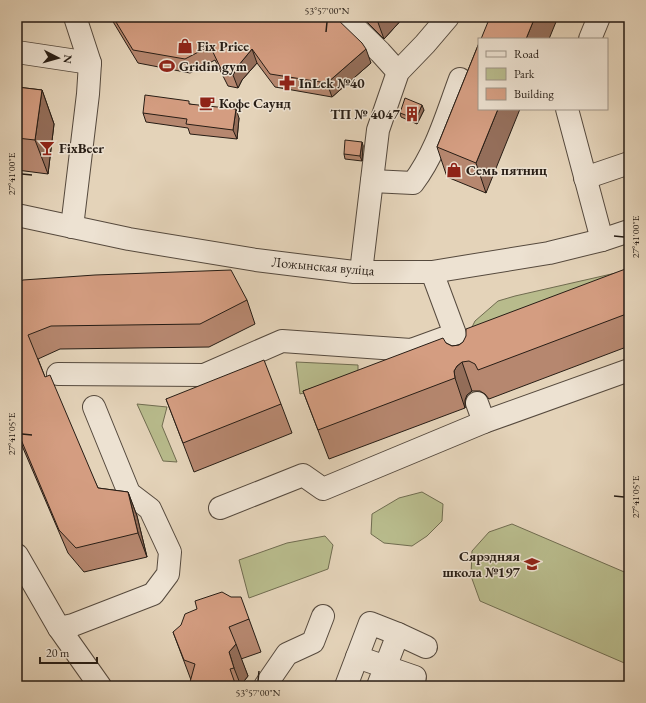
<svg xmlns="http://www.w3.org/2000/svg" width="646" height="703" font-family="'EB Garamond',serif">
<rect width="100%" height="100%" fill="#e4d3b9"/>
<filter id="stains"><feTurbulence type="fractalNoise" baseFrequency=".005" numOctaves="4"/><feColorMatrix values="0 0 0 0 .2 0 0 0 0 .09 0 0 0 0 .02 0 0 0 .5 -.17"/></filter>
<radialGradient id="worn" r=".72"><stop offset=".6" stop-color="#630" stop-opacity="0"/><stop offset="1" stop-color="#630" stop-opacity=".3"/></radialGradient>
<g fill="#b8bb8c" stroke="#706c50">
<polygon points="629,270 468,335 475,321 498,301 515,296"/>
<polygon points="296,362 358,365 358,377 300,394"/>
<polygon points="137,404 167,407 162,426 177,462 163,461"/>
<polygon points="422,492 443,504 442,521 427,536 412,546 384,543 371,534 372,514 399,498"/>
<polygon points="512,524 629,574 629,665 480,601 471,576 472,551 489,532"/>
<polygon points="325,536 333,545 328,569 249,598 239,560 287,543"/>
</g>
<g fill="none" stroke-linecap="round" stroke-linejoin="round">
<defs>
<g id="minor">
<polyline points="344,17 380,52 398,72"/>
<polyline points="590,39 599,17"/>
<polyline points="17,52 90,63"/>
<polyline points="567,109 602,240"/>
<polyline points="585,178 629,163"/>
<path d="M372,181L413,183C436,153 447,114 460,79"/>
<polyline points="17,215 129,239 256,260 354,272 432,272 549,253 602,240 629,231"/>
<polyline points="72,227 88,94 90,63 75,17"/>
<polyline points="361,272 378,130 398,72 425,44 448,17"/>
<polyline points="58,374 204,375 282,341 411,350 455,334 432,272"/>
<polyline points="484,422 629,370"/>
<polyline points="220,508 303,475 323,489 484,422 477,403"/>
<polyline points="17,555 59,628 100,686"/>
<polyline points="59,628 73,625 153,594 168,574 170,552 150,509 129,493 94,407"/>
<polyline points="357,657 415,677"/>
<polyline points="265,686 287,654 313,642 323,616"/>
<polyline points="346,686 370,623 398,634 426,647"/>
<polyline points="378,686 398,634"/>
</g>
</defs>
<use href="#minor" stroke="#564a3e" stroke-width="24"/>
<use href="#minor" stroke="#ede2d2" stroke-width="22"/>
</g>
<g fill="#b6876f" stroke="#271d15">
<polygon points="111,17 335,17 371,63 332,97 275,87 257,63 242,80 238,88 228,86 215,60 190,73 138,63 112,20"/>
<polygon points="362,17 404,17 384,39"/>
<polygon points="479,43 486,193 447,177 437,147"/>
<polygon points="17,87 42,90 54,124 48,174 17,170"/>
<polygon points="190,104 239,118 237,139 190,134 188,128 146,122 143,113"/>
<polygon points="424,110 417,124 401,117 400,113"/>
<polygon points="362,142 363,146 362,161 345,159 344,154"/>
<polygon points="629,268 629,346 489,399 485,394 480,391 472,391 467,395 465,400 465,408 329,459 303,391 446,343 452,346 459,345"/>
<polygon points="17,284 247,300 255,324 209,347 60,349 38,359 45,377 98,488 128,492 137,516 147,557 84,572 68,553 17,434"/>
<polygon points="166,399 281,404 292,433 194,472"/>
<polygon points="249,619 261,652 241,659 248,676 241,685 241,686 192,686 191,680 173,632"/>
</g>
<g fill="#946e5a" stroke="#271d15">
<polygon points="376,17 404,17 384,39"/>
<polygon points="535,17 558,17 549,39 526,39"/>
<polygon points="252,49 257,63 242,80 238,88 233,75 238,66"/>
<polygon points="366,49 371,63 332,97 327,83"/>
<polygon points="42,90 54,124 48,174 35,140"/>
<polygon points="422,105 424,110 417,124 416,119"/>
<polygon points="236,109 239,118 237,139 233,130"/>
<polygon points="498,109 520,109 486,193 476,163"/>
<polygon points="362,142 363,146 362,161 360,156"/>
<polygon points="462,362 472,391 467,395 465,400 465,408 455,378 454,371 457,366"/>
<polygon points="128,492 137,516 147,557 138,533"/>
<polygon points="236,644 248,676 241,685 241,686 234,668 229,652"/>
</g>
<g fill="#d49d81" stroke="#271d15">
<polygon points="113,17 335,17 362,43 366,49 327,83 270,74 252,49 238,66 233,75 223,73 210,46 185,59 133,50"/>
<polygon points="490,17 535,17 526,39 481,39"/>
<polygon points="479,43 479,109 498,109 476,163 437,147"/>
<polygon points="17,87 42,90 35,140 17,138"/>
<polygon points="145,95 189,101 189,104 236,109 233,130 186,124 187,119 143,113"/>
<polygon points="405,98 422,105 416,119 400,113"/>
<polygon points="345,140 362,142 360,156 344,154"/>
<polygon points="628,268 629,268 629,313 478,370 475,364 469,361 462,362 457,366 454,371 455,378 318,430 303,391 443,338 446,343 452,346 459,345 463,342 466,336 466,329"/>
<polygon points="231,270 247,300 200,324 51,326 28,335 45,377 50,375 98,488 128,492 138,533 76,548 59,530 17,430 17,284 23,280 95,275"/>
<polygon points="264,360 281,404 183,443 166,399"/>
<polygon points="222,592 231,597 241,597 249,619 229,627 236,644 229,652 234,668 230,669 236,686 192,686 190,682 195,664 184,660 173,632 181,625 185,614 197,609 195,601"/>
</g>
<path fill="none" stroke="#271d15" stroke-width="1.5" d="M326,32L327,22M22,174L32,175M614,236L624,237M22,434L32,435M614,496L624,497M258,681L259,671"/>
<defs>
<symbol id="shop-bare" viewBox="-9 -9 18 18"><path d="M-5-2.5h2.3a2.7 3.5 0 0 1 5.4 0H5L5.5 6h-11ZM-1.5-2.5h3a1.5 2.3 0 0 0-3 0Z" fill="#8f2418" stroke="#ede2d2" stroke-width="2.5" paint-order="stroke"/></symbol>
<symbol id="stadium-bare" viewBox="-9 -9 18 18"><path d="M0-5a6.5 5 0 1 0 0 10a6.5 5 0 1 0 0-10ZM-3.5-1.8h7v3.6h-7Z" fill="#8f2418" stroke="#ede2d2" stroke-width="2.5" paint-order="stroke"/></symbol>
<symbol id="pharmacy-bare" viewBox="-9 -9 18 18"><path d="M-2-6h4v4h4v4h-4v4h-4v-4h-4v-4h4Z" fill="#8f2418" stroke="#ede2d2" stroke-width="2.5" paint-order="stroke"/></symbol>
<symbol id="cafe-bare" viewBox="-9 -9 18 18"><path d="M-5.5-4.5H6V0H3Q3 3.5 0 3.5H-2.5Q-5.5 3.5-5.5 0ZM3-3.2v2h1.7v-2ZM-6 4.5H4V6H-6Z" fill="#8f2418" stroke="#ede2d2" stroke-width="2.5" paint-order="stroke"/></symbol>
<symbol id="building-bare" viewBox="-9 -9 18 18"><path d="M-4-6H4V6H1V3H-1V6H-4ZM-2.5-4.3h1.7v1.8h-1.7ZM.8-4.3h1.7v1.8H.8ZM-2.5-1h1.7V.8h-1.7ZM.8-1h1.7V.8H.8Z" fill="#8f2418" stroke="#ede2d2" stroke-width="2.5" paint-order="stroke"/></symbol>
<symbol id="bar-bare" viewBox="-9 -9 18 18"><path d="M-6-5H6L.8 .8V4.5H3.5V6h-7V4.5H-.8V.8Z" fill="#8f2418" stroke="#ede2d2" stroke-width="2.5" paint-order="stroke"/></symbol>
<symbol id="school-bare" viewBox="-9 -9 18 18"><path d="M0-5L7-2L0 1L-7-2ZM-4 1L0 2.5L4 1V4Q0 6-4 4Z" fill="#8f2418" stroke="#ede2d2" stroke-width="2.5" paint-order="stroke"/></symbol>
</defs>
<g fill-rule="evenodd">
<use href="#shop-bare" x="174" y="35" width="22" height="22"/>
<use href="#stadium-bare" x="156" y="55" width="22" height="22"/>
<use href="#pharmacy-bare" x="276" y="72" width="22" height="22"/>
<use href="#cafe-bare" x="196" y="92" width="22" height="22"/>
<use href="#building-bare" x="401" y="103" width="22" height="22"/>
<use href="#bar-bare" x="36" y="137" width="22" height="22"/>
<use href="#shop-bare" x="443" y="159" width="22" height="22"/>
<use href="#school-bare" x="521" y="553" width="22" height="22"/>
</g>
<g text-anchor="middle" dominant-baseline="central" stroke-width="3" stroke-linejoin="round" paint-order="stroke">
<g font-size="14" font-weight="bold" fill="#271d15" stroke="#ede2d2" text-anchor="start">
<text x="197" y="46">Fix Price</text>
<text x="179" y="66">Gridin gym</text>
<text x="299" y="83">InLek №40</text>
<text x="219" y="103">Кофе Саунд</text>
<text x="400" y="114" text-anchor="end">ТП № 4047</text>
<text x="59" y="148">FixBeer</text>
<text x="466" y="170">Семь пятниц</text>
<text x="520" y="556" text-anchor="end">Сярэдняя<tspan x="520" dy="16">школа №197</tspan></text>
</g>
<g font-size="14" fill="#271d15" stroke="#ede2d2">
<text transform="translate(323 266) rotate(5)">Ложынская вуліца</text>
</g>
</g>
<rect width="646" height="703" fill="none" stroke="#e4d3b9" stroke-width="44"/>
<rect x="478" y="38" width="130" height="72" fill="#ede2d2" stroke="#9e9386"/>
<rect x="486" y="51" width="20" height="6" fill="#ede2d2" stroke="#9e9386"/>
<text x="514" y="58" font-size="12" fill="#271d15">Road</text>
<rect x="486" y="68" width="20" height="12" fill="#b8bb8c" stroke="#9e9386"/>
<text x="514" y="78" font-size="12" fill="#271d15">Park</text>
<rect x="486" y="88" width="20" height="12" fill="#d49d81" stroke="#9e9386"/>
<text x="514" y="98" font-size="12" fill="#271d15">Building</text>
<g transform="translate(58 58) rotate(96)" stroke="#ede2d2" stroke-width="3" paint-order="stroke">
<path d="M0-3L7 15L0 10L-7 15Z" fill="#271d15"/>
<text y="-6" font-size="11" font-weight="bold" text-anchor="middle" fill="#271d15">N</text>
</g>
<path d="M40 657v6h57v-6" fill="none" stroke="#271d15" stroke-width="2"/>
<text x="46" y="657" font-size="12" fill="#271d15" stroke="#ede2d2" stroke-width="3" paint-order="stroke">20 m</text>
<rect x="22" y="22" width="602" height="659" fill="none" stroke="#271d15" stroke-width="1.5"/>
<g font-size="10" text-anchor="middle" fill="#271d15">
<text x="327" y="14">53°57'00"N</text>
<text transform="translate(11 174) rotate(-90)" y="4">27°41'00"E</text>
<text transform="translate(635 237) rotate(-90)" y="4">27°41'00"E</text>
<text transform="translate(11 434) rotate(-90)" y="4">27°41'05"E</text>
<text transform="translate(635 497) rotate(-90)" y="4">27°41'05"E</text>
<text x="258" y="696">53°57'00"N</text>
</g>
<rect width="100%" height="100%" filter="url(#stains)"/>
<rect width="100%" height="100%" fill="url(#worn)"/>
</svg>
